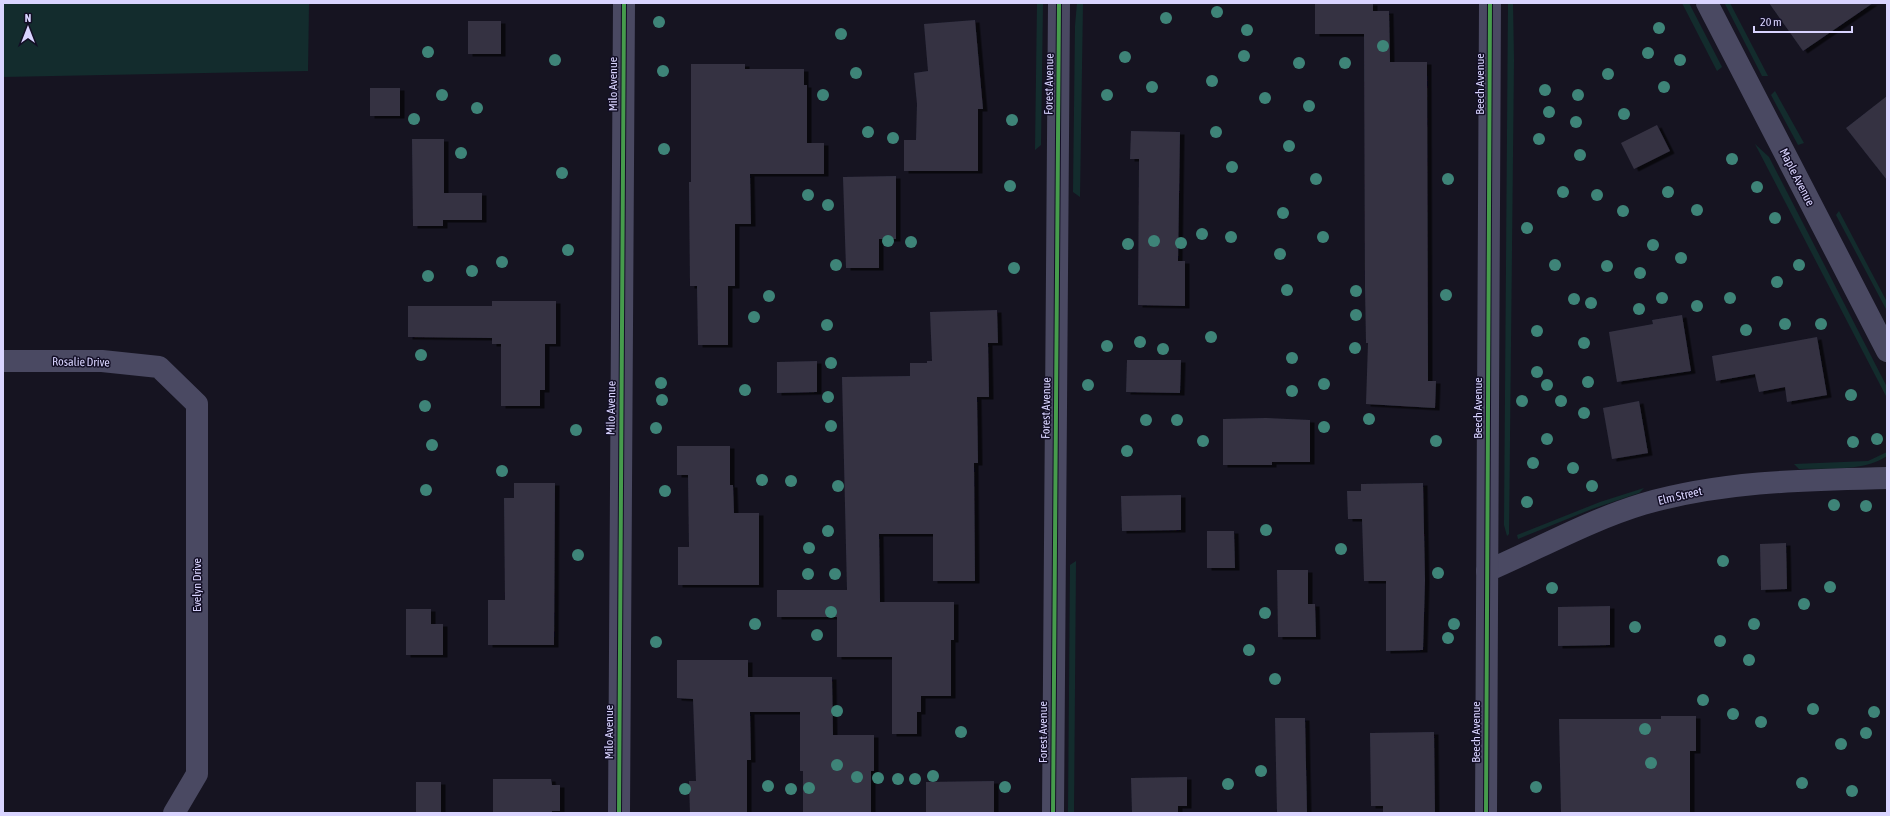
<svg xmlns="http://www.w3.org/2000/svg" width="1890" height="816" font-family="'Asap Condensed',sans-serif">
<defs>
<filter id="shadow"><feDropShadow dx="4.5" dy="2.5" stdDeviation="0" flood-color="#0009"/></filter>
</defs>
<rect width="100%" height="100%" fill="#161421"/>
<g fill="#132c2d">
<polygon points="3,3 309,3 308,71 3,77"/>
<polygon points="1037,3 1043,3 1041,145 1035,150"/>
<polygon points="1077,3 1083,3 1080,197 1073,192 1075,26"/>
<polygon points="1508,3 1513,3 1514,60 1509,534 1507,536 1504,525"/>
<polygon points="1682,3 1689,3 1722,67 1717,71"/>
<polygon points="1727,3 1730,3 1768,76 1762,76 1725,4"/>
<polygon points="1775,91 1804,143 1798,145 1771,95"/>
<polygon points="1755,144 1769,157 1887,387 1887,398"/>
<polygon points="1839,211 1887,302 1887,311 1836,215"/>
<path d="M1887,452V456C1863,472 1826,468 1799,469L1794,464L1868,461Z"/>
<polygon points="1644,488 1639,493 1592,509 1518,539 1517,535 1600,502"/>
<polygon points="1076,561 1074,813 1068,813 1070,565"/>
</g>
<g fill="#343243" filter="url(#shadow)">
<polygon points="1315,3 1373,3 1373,11 1389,11 1390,62 1427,62 1428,381 1436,381 1435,408 1366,404 1368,343 1366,343 1365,288 1364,34 1315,34"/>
<polygon points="1769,3 1873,3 1803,51"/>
<polygon points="975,20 983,109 978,109 978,171 904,171 904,140 916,140 917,104 914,73 928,71 924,24"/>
<rect x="468" y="21" width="33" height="33"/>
<polygon points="691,64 745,64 745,69 804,69 804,85 807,85 807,143 824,143 824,174 750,174 751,224 735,224 735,286 728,286 728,345 698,345 697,286 690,286 689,182 691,182"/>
<rect x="370" y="88" width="30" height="28"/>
<polygon points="1887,96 1887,180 1846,128"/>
<polygon points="1657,125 1670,151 1634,169 1621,143"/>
<polygon points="1131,131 1180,132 1178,261 1185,261 1185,306 1138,305 1139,159 1130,159"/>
<polygon points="412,139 444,139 444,193 482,193 482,220 443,220 443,226 413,226"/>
<polygon points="896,176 896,239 879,239 879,268 846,268 843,177"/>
<polygon points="492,301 556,301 556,344 545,344 545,390 540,390 540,406 501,406 501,344 492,344 492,338 408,337 408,306 492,306"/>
<polygon points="997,310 998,343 988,343 989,397 977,397 978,463 974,463 975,581 933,581 933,534 879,534 880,602 954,602 954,640 951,640 951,696 921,696 921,712 917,712 917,734 892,734 892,657 837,657 837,617 777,617 777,590 847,590 842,377 910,376 910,363 927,363 927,361 932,361 930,312"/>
<polygon points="1682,315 1691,371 1617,382 1609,332 1653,324 1652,320"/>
<polygon points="1817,337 1827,395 1787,402 1785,387 1759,392 1755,374 1716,381 1712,356"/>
<polygon points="1127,360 1181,360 1180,393 1126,392"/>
<polygon points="817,361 817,392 777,393 777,362"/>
<polygon points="1639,401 1648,453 1612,459 1603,408"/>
<polygon points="1266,418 1310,420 1310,462 1272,462 1272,465 1223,465 1223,419"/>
<polygon points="677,446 730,446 730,485 733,485 734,513 759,513 759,585 678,585 678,547 689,547 688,475 677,475"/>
<polygon points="514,483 555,483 554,645 488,645 488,600 505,600 504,498 514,498"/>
<polygon points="1423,483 1425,580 1423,650 1386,651 1386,581 1364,581 1362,519 1348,519 1347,491 1361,491 1361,484"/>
<polygon points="1181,495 1181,530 1122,531 1121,496"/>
<polygon points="1207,531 1234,531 1235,568 1207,568"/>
<polygon points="1786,543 1787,589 1761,590 1760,544"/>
<polygon points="1277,570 1308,570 1308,604 1315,604 1316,637 1278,637"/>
<polygon points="1610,606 1610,645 1558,646 1558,607"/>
<polygon points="406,609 431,609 431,624 443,624 443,655 406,655"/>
<polygon points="677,660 748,660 748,677 832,677 833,735 874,735 874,771 871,771 871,813 803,813 803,771 800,771 800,712 750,712 751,760 747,760 747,813 690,813 689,781 696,781 693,699 677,698"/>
<polygon points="1661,716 1696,716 1696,751 1690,751 1690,813 1561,813 1559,719 1661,719"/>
<polygon points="1275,718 1305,718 1307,813 1277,813"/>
<polygon points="1434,732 1435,813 1383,813 1383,806 1371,806 1370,733"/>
<polygon points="1187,777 1187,806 1178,806 1178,813 1132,813 1131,778"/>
<polygon points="493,779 551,779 552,785 560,785 560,811 552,811 552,813 493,813"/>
<polygon points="994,781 994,813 926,813 926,782"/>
<rect x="416" y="782" width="25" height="31"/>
</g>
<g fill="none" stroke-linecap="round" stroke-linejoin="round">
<g stroke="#4a4962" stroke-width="22">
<polyline points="1707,3 1887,351"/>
<polyline points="3,361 102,361 159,367 197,404 197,774 174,813"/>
<path d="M1487,571C1538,549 1590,520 1643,504C1723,481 1805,480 1887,478"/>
<polyline points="619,813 624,3"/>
<polyline points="1053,813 1059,3"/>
<polyline points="1486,813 1490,3"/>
</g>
<defs>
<g id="cycleway">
<polyline points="619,813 624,3"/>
<polyline points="1053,813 1059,3"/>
<polyline points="1486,813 1490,3"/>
</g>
</defs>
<use href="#cycleway" stroke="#130f26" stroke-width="6"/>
<use href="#cycleway" stroke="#469c4c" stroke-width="4"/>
</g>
<g fill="#3e8478">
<circle cx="1217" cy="12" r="6"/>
<circle cx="1166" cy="18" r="6"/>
<circle cx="659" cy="22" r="6"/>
<circle cx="1659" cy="28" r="6"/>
<circle cx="1247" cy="30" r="6"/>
<circle cx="841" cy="34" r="6"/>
<circle cx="1383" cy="46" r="6"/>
<circle cx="428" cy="52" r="6"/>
<circle cx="1648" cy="53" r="6"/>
<circle cx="1244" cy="56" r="6"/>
<circle cx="1125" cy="57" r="6"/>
<circle cx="555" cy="60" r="6"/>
<circle cx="1680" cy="60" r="6"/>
<circle cx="1299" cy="63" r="6"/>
<circle cx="1345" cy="63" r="6"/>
<circle cx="663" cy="71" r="6"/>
<circle cx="856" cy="73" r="6"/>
<circle cx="1608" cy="74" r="6"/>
<circle cx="1212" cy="81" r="6"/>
<circle cx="1152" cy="87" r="6"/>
<circle cx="1664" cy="87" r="6"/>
<circle cx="1545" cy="90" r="6"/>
<circle cx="442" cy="95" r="6"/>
<circle cx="823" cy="95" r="6"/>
<circle cx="1107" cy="95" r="6"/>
<circle cx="1578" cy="95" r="6"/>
<circle cx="1265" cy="98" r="6"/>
<circle cx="1309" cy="106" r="6"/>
<circle cx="477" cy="108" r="6"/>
<circle cx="1549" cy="112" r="6"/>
<circle cx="1624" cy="114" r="6"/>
<circle cx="414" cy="119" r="6"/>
<circle cx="1012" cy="120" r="6"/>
<circle cx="1576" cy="122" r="6"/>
<circle cx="868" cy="132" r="6"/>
<circle cx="1216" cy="132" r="6"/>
<circle cx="893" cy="138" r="6"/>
<circle cx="1539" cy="139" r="6"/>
<circle cx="1289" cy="146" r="6"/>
<circle cx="664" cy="149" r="6"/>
<circle cx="461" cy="153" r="6"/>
<circle cx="1580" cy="155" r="6"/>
<circle cx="1732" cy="159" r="6"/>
<circle cx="1232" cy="167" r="6"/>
<circle cx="562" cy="173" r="6"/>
<circle cx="1316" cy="179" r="6"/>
<circle cx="1448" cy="179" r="6"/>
<circle cx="1010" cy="186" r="6"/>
<circle cx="1757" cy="187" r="6"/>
<circle cx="1563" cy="192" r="6"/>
<circle cx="1668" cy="192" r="6"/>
<circle cx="808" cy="195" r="6"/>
<circle cx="1597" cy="195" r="6"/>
<circle cx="828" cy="205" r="6"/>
<circle cx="1697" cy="210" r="6"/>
<circle cx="1623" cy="211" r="6"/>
<circle cx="1283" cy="213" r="6"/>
<circle cx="1775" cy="218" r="6"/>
<circle cx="1527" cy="228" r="6"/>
<circle cx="1202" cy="234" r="6"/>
<circle cx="1231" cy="237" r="6"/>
<circle cx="1323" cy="237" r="6"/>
<circle cx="888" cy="241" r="6"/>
<circle cx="1154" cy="241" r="6"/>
<circle cx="911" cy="242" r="6"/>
<circle cx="1181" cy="243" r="6"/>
<circle cx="1128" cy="244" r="6"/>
<circle cx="1653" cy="245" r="6"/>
<circle cx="568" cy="250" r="6"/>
<circle cx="1280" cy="254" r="6"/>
<circle cx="1681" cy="258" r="6"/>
<circle cx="502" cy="262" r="6"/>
<circle cx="836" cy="265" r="6"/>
<circle cx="1555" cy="265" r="6"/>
<circle cx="1799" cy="265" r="6"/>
<circle cx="1607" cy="266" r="6"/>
<circle cx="1014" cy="268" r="6"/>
<circle cx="472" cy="271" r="6"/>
<circle cx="1640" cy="273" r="6"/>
<circle cx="428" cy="276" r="6"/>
<circle cx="1777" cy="282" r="6"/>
<circle cx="1287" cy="290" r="6"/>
<circle cx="1356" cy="291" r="6"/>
<circle cx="1446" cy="295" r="6"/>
<circle cx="769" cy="296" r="6"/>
<circle cx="1662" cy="298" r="6"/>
<circle cx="1730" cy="298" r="6"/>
<circle cx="1574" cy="299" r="6"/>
<circle cx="1591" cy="303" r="6"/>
<circle cx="1697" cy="306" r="6"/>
<circle cx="1639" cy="309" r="6"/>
<circle cx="1356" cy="315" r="6"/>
<circle cx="754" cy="317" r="6"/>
<circle cx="1785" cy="324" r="6"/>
<circle cx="1821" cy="324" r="6"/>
<circle cx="827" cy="325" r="6"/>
<circle cx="1746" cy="330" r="6"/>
<circle cx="1537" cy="331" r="6"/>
<circle cx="1211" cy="337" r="6"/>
<circle cx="1140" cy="342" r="6"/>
<circle cx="1584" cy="343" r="6"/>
<circle cx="1107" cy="346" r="6"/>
<circle cx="1355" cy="348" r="6"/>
<circle cx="1163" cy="349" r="6"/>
<circle cx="421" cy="355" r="6"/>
<circle cx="1292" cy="358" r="6"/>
<circle cx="831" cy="363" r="6"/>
<circle cx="1537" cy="372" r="6"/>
<circle cx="1588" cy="382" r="6"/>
<circle cx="661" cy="383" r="6"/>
<circle cx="1324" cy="384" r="6"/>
<circle cx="1088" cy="385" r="6"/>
<circle cx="1547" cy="385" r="6"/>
<circle cx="745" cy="390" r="6"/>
<circle cx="1292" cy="391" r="6"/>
<circle cx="1851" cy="395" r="6"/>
<circle cx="828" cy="397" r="6"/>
<circle cx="662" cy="400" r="6"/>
<circle cx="1522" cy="401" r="6"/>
<circle cx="1561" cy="401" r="6"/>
<circle cx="425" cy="406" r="6"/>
<circle cx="1584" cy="413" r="6"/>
<circle cx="1369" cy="419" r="6"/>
<circle cx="1146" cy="420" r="6"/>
<circle cx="1177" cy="420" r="6"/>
<circle cx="831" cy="426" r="6"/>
<circle cx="1324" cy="427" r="6"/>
<circle cx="656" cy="428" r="6"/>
<circle cx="576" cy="430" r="6"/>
<circle cx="1547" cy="439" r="6"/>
<circle cx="1877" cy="439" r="6"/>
<circle cx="1203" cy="441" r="6"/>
<circle cx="1436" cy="441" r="6"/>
<circle cx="1853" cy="442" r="6"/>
<circle cx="432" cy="445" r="6"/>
<circle cx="1127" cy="451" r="6"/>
<circle cx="1533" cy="463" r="6"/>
<circle cx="1573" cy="468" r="6"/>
<circle cx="502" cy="471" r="6"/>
<circle cx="762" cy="480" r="6"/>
<circle cx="791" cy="481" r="6"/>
<circle cx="838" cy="486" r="6"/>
<circle cx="1592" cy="486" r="6"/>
<circle cx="426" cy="490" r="6"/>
<circle cx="665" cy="491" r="6"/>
<circle cx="1527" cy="502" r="6"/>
<circle cx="1834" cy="505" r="6"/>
<circle cx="1866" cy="506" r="6"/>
<circle cx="1266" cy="530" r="6"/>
<circle cx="828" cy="531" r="6"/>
<circle cx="809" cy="548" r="6"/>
<circle cx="1341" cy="549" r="6"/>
<circle cx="578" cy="555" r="6"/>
<circle cx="1723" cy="561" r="6"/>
<circle cx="1438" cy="573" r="6"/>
<circle cx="808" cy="574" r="6"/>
<circle cx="835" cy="574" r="6"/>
<circle cx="1830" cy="587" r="6"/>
<circle cx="1552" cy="588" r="6"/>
<circle cx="1804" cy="604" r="6"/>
<circle cx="831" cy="612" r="6"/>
<circle cx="1265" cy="613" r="6"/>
<circle cx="755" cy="624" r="6"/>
<circle cx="1454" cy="624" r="6"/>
<circle cx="1754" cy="624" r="6"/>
<circle cx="1635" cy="627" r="6"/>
<circle cx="817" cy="635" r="6"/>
<circle cx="1448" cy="638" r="6"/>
<circle cx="1720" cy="641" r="6"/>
<circle cx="656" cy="642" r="6"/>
<circle cx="1249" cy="650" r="6"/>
<circle cx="1749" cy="660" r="6"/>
<circle cx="1275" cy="679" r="6"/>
<circle cx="1703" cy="700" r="6"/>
<circle cx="1813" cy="709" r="6"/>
<circle cx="837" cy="711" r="6"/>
<circle cx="1874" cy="712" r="6"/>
<circle cx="1733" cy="714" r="6"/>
<circle cx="1761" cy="722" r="6"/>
<circle cx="1645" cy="729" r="6"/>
<circle cx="961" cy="732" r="6"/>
<circle cx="1866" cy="733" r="6"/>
<circle cx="1841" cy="744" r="6"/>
<circle cx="1651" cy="763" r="6"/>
<circle cx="837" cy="765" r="6"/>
<circle cx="1261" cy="771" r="6"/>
<circle cx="933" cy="776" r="6"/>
<circle cx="857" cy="777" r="6"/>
<circle cx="878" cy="778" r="6"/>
<circle cx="898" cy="779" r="6"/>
<circle cx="915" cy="779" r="6"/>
<circle cx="1802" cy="783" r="6"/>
<circle cx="1228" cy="784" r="6"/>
<circle cx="768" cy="786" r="6"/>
<circle cx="1005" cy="787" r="6"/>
<circle cx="1536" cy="787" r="6"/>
<circle cx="809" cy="788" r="6"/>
<circle cx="685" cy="789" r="6"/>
<circle cx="791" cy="789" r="6"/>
<circle cx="1852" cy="791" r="6"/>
</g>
<g text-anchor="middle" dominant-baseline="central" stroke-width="3" stroke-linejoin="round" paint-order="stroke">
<g font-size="12" fill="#d9d4ff" stroke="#130f26">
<text transform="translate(613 84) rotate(-90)">Milo Avenue</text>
<text transform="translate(1049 84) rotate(-89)">Forest Avenue</text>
<text transform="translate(1480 84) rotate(-90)">Beech Avenue</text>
<text transform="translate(1797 177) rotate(63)">Maple Avenue</text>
<text transform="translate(81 362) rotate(1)">Rosalie Drive</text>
<text transform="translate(611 408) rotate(-89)">Milo Avenue</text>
<text transform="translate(1046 408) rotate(-89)">Forest Avenue</text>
<text transform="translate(1478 408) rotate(-90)">Beech Avenue</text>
<text transform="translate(1680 496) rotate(-13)">Elm Street</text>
<text transform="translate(197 585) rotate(-90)">Evelyn Drive</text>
<text transform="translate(609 732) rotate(-90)">Milo Avenue</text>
<text transform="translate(1043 732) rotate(-90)">Forest Avenue</text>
<text transform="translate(1476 732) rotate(-90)">Beech Avenue</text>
</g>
</g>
<rect width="1890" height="816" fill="none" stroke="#d9d4ff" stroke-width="8"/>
<g transform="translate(28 28)" stroke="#130f26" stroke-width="3" paint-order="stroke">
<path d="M0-3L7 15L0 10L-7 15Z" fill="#d9d4ff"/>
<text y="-6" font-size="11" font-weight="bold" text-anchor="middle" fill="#d9d4ff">N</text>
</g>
<path d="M1754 26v6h98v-6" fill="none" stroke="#d9d4ff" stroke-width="2"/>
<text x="1760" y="26" font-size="12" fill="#d9d4ff" stroke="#130f26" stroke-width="3" paint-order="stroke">20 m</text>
</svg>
